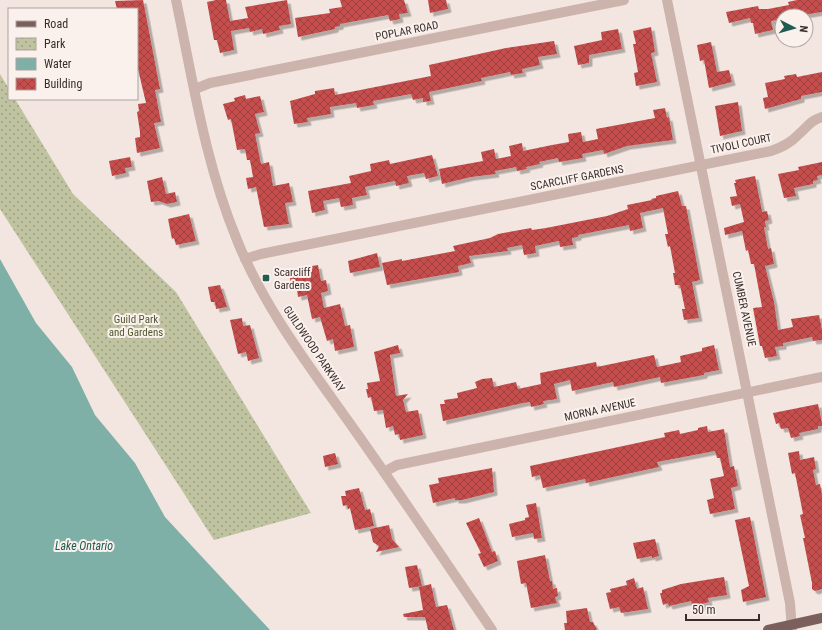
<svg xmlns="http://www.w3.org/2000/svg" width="822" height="630" font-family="'Roboto Condensed',sans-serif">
<defs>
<pattern id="park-dots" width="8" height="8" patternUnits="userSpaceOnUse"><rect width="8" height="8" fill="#bfc3a0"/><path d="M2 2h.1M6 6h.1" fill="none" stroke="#9c9f83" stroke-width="1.8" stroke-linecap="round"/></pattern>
<pattern id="building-cross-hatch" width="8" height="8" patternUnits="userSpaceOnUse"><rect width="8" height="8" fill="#c54e4c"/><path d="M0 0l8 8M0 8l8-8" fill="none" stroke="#a1413f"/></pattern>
<filter id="shadow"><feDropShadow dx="3.5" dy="3.5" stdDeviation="0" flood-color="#0004"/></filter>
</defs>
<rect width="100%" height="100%" fill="#f3e6e0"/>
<polygon fill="url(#park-dots)" points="0,74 9,89 9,99 15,99 73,194 176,292 311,513 214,540 0,209"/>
<polygon fill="#7fb0a7" points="0,259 36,323 72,367 95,415 135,463 165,517 270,630 0,630"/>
<g fill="url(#building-cross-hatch)" filter="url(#shadow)">
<polygon points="143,0 160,89 155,90 161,122 154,123 160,148 137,153 135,138 140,137 140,132 137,112 139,111 138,104 146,103 137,65 137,9 117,9 115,1"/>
<polygon points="216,0 226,0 230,21 248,18 245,7 287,0 291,24 279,26 280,30 263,34 262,29 250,32 249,28 231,31 234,50 220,53 217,40 214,40 207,2"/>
<polygon points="340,0 404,0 408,13 399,14 400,19 390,21 388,15 340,24 340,26 335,27 335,29 298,37 295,18 330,13 329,9 342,7"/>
<polygon points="428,0 446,0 448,9 430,13"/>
<polygon points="797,0 822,0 822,12 803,15 804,16 782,16 782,19 771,21 773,30 755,34 753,23 751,23 750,18 729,23 726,12 758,6 759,9 768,9 789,5 788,2"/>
<polygon points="651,27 655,52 651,53 657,82 636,86 634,73 638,72 633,44 636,44 633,31"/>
<polygon points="618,29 622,49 589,55 589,63 578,65 574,46 602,40 601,32"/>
<polygon points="554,41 557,54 538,57 540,65 522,69 523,73 511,75 510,72 481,78 482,81 429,92 431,101 423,102 423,98 413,100 411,94 373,101 374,105 357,108 356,103 330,107 331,114 307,118 308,122 294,124 290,101 315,94 315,91 334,88 335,95 431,76 429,65 506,48"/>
<polygon points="711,42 717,72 729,70 732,82 709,88 704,60 700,61 697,45"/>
<polygon points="822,72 822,92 801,96 801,99 765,109 763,98 768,97 765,83 785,79 784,76 796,74 797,77"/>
<polygon points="245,95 246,99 260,96 264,112 255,114 260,133 255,134 261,164 269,162 273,186 289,183 293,202 285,203 289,224 264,227 256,187 248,189 246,178 253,177 250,160 247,160 245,149 237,150 231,119 228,120 223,104 235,101 234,98"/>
<polygon points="738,102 742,131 720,136 715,106"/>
<polygon points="665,108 667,118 669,117 673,140 627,146 604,154 603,150 582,154 583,158 559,162 558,158 539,162 540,164 526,167 527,169 517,171 516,167 495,171 496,174 471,177 442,184 439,169 483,161 481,152 494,149 496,159 511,156 509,146 522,143 523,151 552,145 569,142 568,134 581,132 583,142 598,139 596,129 655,118 653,110"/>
<polygon points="432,155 438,176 426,179 424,173 407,176 409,183 396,186 395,181 365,187 367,195 352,198 353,205 341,207 339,198 323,201 325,210 312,213 308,191 351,183 349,176 371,171 370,164 389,160 390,164"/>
<polygon points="130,157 132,167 125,168 126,173 112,176 109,161"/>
<polygon points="822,162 822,175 817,176 818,180 813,181 813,184 794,188 796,196 784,198 778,174 799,170 798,167"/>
<polygon points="755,176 762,211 762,212 767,211 769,220 765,221 766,227 764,227 768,249 771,248 774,264 765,266 774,302 778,330 793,327 791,319 819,315 822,330 822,340 813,341 812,337 783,343 783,346 775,347 777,356 765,358 762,346 760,346 753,308 762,307 754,264 751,264 748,250 746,251 742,231 725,235 724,228 744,222 740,204 732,206 730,197 737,196 734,183 736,183 735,180"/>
<polygon points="162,177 166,194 175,192 177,202 167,204 159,201 151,202 147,181"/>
<polygon points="678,191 682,206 686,206 700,280 692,282 699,318 684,320 682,309 685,309 680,285 675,285 673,273 675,273 670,246 668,247 665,234 668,234 663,208 640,213 643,228 630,231 629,225 578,235 578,237 572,238 573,245 560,247 559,241 535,246 536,253 524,255 522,245 507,248 508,251 469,256 471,263 458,266 459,272 387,285 382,263 402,259 402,261 455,251 453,246 490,238 498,234 531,228 532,230 546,228 607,216 628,209 627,205 652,200 651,199 656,198 656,196"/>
<polygon points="189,214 196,241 176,245 174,238 172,239 168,219"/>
<polygon points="377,253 380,267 350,273 348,261"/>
<polygon points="318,265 321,281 326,280 328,291 321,293 324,308 340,304 345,326 350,325 354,347 335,351 333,339 327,341 320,317 312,319 307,295 298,297 296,282 291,283 288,270"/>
<polygon points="220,285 227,307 216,309 215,302 211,302 208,287"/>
<polygon points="242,318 243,326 250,325 259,358 248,361 246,352 238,354 230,320"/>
<polygon points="398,345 400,353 390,355 396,396 408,394 403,400 406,412 418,410 423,435 400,440 399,434 395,435 393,426 386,428 383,410 374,411 371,397 368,398 366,389 368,389 367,383 380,381 374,352"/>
<polygon points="714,345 719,370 704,373 704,375 661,383 660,377 614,387 613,382 572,391 570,380 554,384 557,399 543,401 544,404 531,407 530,402 523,403 443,421 440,404 445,404 444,400 458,398 457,393 477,388 475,382 482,379 492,378 494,387 516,382 518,389 541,384 540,373 596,362 597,367 654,355 657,367 681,362 680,356 702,351 702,348"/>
<polygon points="818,404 822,423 822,426 818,426 818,429 799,433 800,436 791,438 788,428 781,429 779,423 776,424 773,413"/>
<polygon points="707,426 708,432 724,429 730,467 734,466 738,486 731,488 735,509 710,514 707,500 714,498 710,479 724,476 720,458 717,458 715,451 657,462 659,467 586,483 585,479 543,488 540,475 532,477 530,466 665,437 664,433 679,430 680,434 698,430 698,428"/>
<polygon points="799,451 800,460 814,457 816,469 813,470 816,485 820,484 822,495 822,589 815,591 812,589 812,583 803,538 805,538 800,515 803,514 795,473 792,474 788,453"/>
<polygon points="335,453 338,464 325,467 323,456"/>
<polygon points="492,468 494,492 462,500 455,500 455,498 433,503 429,485 439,483 438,478"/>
<polygon points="359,488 365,510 370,509 374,526 355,530 350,508 348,509 347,505 343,506 341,496 346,496 345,491"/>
<polygon points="536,503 542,538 534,539 533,533 512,537 509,524 525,520 525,518 529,517 526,505"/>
<polygon points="750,517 766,597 743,602 741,590 749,586 735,520"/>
<polygon points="479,518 492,552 495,551 498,561 484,567 478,554 481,553 466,523"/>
<polygon points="389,525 392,539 399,547 376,552 379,546 373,542 370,529"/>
<polygon points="655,539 659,556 652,558 652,556 637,559 633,543"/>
<polygon points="545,555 550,581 552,581 553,589 557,588 558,596 555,597 557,603 531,608 526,583 521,584 517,561"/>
<polygon points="417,565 422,586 409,588 405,567"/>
<polygon points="724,577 727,595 708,598 709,602 702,604 702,607 693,609 691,601 669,606 668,603 663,605 660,593 662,593 662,590 681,584"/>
<polygon points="634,578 637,589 643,587 648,609 621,613 619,607 610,609 606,593 611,592 610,589 627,585 626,581"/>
<polygon points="431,584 436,607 447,605 454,630 428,630 425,617 404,617 403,614 423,610 419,587"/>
<polygon points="587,608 590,622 593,622 597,630 565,630 564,623 567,623 566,611"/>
</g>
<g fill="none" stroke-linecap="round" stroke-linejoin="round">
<g stroke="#ccb3ac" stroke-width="10">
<path d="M176,0C193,81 205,163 237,240C265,310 313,371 356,432C402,497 447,564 492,630"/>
<polyline points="667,0 790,603 792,630"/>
<polyline points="195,89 210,83 624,0"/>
<path d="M245,259L261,254L771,151C782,147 791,143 799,134C808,126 810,121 822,117"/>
<polyline points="384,472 397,465 822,377"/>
</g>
<polyline stroke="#7b5f5c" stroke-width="10" points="768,630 822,618"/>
</g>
<rect fill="#205c52" stroke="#faf1ed" stroke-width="1.5" x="262" y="274" width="8" height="8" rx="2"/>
<g text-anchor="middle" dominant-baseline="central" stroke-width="4" stroke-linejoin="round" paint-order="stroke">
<g font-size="11" fill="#3a2c2b" stroke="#faf1ed">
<text transform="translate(407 31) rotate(-11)">POPLAR ROAD</text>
<text transform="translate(741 144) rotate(-12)">TIVOLI COURT</text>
<text transform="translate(577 178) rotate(-11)">SCARCLIFF GARDENS</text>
<text transform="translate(744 309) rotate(78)">CUMBER AVENUE</text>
<text transform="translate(314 349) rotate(56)">GUILDWOOD PARKWAY</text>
<text transform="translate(600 410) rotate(-12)">MORNA AVENUE</text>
</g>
<g font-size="11" fill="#3a2c2b" stroke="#faf1ed" text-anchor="start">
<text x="274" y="272">Scarcliff<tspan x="274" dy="13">Gardens</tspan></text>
</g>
<g font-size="11" fill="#52582e" stroke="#faf1ed">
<text x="136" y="319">Guild Park<tspan x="136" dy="13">and Gardens</tspan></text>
</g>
<g font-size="12" font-style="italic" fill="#205c52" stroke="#faf1ed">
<text x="84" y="546">Lake Ontario</text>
</g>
</g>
<rect x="8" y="8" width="130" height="92" fill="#faf1ed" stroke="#ada29f"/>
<rect x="16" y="21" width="20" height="6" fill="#7b5f5c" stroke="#ada29f"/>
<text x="44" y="28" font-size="12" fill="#3a2c2b">Road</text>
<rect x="16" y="38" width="20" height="12" fill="url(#park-dots)" stroke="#ada29f"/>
<text x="44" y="48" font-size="12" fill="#3a2c2b">Park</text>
<rect x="16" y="58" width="20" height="12" fill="#7fb0a7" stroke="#ada29f"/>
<text x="44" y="68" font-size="12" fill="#3a2c2b">Water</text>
<rect x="16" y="78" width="20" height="12" fill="url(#building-cross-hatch)" stroke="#ada29f"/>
<text x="44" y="88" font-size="12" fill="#3a2c2b">Building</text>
<g transform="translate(794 28) rotate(96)"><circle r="19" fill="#faf1ed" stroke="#ada29f"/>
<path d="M0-3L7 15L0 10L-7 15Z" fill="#205c52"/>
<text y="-6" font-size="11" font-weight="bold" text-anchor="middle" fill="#3a2c2b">N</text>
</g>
<path d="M686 614v6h73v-6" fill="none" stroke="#3a2c2b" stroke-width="2"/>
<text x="692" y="614" font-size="12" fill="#3a2c2b" stroke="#faf1ed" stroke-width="3" paint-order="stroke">50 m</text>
</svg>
